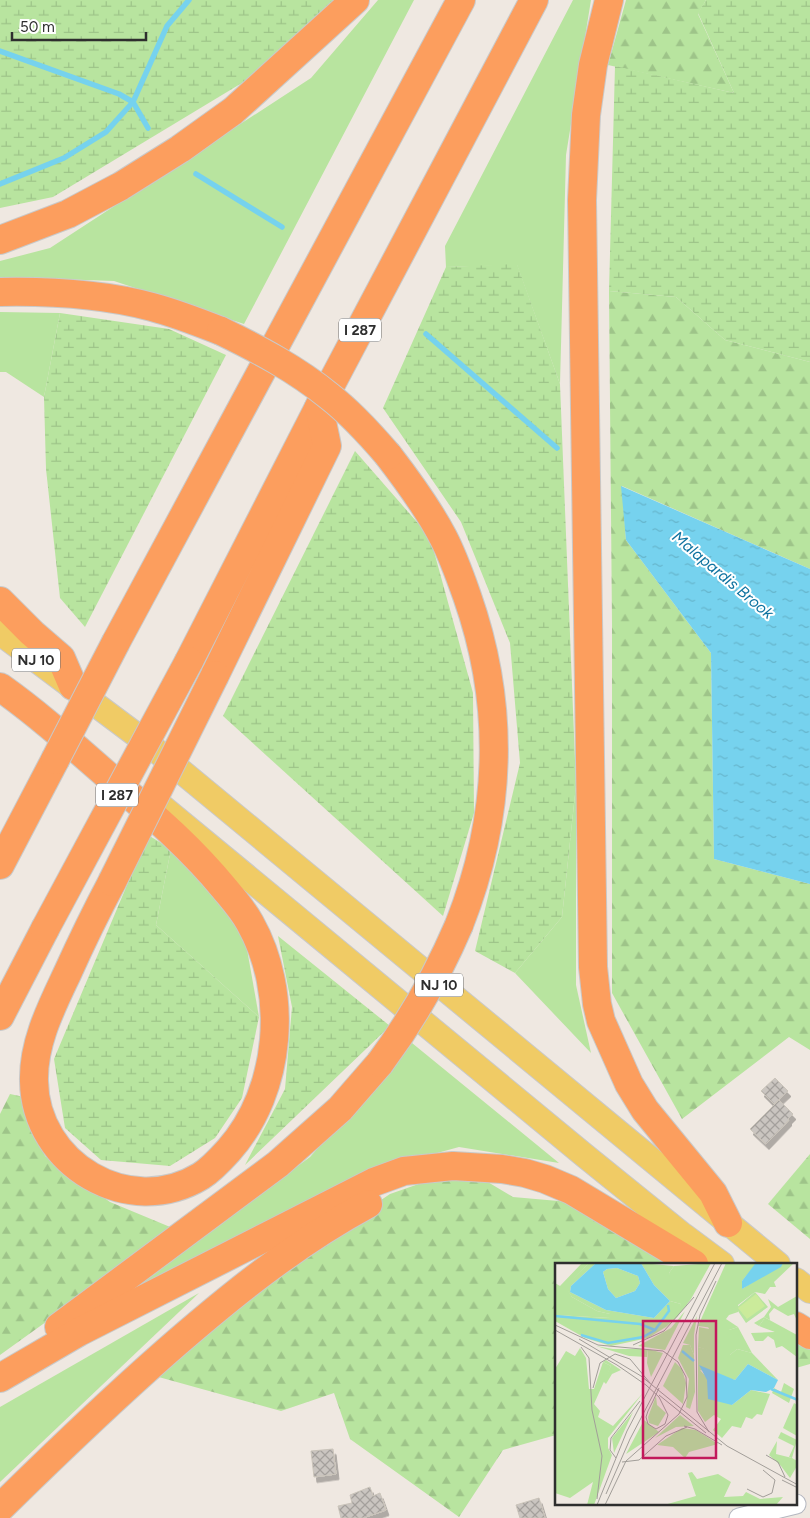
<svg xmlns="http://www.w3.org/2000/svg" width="810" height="1518" font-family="Figtree,sans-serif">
<defs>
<pattern id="forest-firs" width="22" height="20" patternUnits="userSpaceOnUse" patternTransform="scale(1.25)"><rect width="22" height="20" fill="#b8e49f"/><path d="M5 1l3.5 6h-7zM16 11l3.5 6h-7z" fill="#9ec489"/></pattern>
<pattern id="wetland-marsh" width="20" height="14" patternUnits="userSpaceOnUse" patternTransform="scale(1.25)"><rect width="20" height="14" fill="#b8e49f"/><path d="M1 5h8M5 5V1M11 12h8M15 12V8" fill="none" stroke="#9ec489"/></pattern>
<pattern id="water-ripples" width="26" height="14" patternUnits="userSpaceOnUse" patternTransform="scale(1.25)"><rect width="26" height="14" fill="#76d2ee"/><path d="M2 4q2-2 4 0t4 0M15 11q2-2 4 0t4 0" fill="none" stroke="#66b5cc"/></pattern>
<pattern id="building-cross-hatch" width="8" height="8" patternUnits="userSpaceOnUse" patternTransform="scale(1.25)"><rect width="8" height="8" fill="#cac5c0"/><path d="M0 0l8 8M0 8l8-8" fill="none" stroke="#a4a09c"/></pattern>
<filter id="shadow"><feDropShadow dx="3" dy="5.5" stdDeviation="0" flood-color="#0004"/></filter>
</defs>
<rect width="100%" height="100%" fill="#efe8e1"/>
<g fill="#b8e49f">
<polygon points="378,0 414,0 244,324 114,281 0,277 0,261 50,248 311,78"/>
<polygon points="573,0 591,0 566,155 560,384 517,265 446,267 445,246"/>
<polygon points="0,312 60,313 44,397 6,372 0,372"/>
<polygon points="576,785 576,985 591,1053 515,973 562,917"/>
<polygon points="171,849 208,882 245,938 259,1017 156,925"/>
<polygon points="412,1043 559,1163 459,1147 368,1172 132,1289 310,1157"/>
<polygon points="199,1293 0,1482 0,1407"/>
</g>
<g fill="url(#forest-firs)">
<polygon points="626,0 706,0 698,14 734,93 608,65"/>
<polygon points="609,291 676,297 725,340 810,362 810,569 622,486 626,540 711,653 714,859 810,884 810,1050 789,1037 682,1119 612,993 612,624"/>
<polygon points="10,1094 24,1097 45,1156 110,1202 175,1229 0,1355 0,1114"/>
<polygon points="810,1154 810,1239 768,1204"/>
<polygon points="476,1175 513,1197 581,1203 672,1264 556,1264 556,1435 503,1450 459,1517 350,1439 334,1393 281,1411 155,1376 262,1280 390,1194 433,1179"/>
<polygon points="796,1342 810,1350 810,1364 796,1368"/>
</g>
<g fill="url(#wetland-marsh)">
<polygon points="0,0 335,0 257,74 53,197 0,208"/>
<polygon points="706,0 810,0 810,362 725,340 676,297 609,291 615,66 734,93 698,13"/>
<polygon points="517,264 560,384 576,785 562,917 515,973 475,951 520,763 510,643 461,522 383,408 446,267"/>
<polygon points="60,313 169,329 226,355 85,627 60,598 46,469 44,397"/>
<polygon points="355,451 430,537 473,693 474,813 443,916 223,716"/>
<polygon points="148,835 171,849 156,925 259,1017 242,1098 215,1138 170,1166 101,1160 65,1128 54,1059"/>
<polygon points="278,936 390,1026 245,1165 285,1089 292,1007"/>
</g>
<polygon fill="url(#water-ripples)" points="621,486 810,569 810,884 714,859 711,653 626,540"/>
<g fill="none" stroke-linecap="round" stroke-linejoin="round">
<g stroke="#76d2ee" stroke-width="5.5">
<polyline points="0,51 119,94 133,102 148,128"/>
<polyline points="196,174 282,227"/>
<polyline points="0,184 64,158 106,132 133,102 167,26 189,0"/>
<polyline points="426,334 557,448"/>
</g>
</g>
<g fill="url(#building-cross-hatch)" stroke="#cac4ba" filter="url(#shadow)">
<polygon points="775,1078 788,1091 774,1104 761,1091"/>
<polygon points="779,1100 793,1114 788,1119 789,1120 766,1144 750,1129"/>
<polygon points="333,1449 336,1474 314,1477 311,1451"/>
<polygon points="370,1487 373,1496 380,1493 386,1510 363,1518 341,1518 338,1506 352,1503 350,1495"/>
<polygon points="539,1498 545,1518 520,1518 516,1505"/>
</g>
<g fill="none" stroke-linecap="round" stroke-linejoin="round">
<defs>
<polyline id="minor" points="739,1518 796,1504"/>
<g id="major">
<polyline points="0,633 147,743 778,1264"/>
<polyline points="154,800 584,1155 683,1235 722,1264"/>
<polyline points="796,1280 810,1291"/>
</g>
<g id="highway">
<polyline points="609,0 593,65 586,115 582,200 593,967 597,1004 601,1021 629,1084 645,1110 713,1193 728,1223"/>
<polyline points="0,240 68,214 121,186 180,149 233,111 355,0"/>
<path d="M0,292C51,291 103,294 152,307C175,313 198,322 221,331"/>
<path d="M388,455C408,481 428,508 443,537C453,556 460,576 467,596C506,707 502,816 459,925"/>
<polyline points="0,601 32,633 61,658 73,686"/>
<polyline points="116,642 461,0"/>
<polyline points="189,661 319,407 534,0"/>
<polyline points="215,675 327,446 319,407"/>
<path d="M0,687C41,716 78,750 116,783C155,817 192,849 224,888C233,899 243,910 250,923C289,992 282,1090 229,1150C220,1160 212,1169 201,1176C129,1220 35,1164 34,1081C33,1043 51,1008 67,974C81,943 96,912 112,882"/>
<polyline points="0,865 55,760"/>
<polyline points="0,1016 45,929"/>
<polyline points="796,1326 810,1335"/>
<polyline points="59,1327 278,1164 340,1109 380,1063"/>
<polyline points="0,1378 79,1332 374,1182 404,1171 453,1166 502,1169 525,1173 545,1179 571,1190 694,1264"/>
<path d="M0,1508C54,1455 109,1402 166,1352C229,1297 294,1244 368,1204"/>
</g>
</defs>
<use href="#minor" stroke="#b4b7c0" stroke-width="21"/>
<use href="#major" stroke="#c9c9c9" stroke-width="26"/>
<use href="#highway" stroke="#c9c9c9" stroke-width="30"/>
<use href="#minor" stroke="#fff" stroke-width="19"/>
<use href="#major" stroke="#f0cb65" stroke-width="24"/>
<use href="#highway" stroke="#fc9e5e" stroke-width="28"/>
<defs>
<g id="highway-bridge">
<path d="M221,331C258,349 296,369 329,396C351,413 370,434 388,455"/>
<polyline points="55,760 116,642"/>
<polyline points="112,882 215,675"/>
<polyline points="45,929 189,661"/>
<path d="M380,1063C412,1020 438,974 459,925"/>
</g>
</defs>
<use href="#highway-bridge" stroke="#c9c9c9" stroke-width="30" stroke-linecap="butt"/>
<use href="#highway-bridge" stroke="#fc9e5e" stroke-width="28"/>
</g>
<g text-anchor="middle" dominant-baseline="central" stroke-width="4" stroke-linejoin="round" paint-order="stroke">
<g fill="#fff" stroke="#6d6d6d" stroke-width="1">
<rect x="339" y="318.5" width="42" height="23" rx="4"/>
<rect x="12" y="648.5" width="48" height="23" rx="4"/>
<rect x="96" y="783.5" width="42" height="23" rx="4"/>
<rect x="415" y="973.5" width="48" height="23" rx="4"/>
</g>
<g font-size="14" font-weight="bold" fill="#2e2e2e">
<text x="360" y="330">I 287</text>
<text x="36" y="660">NJ 10</text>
<text x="117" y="795">I 287</text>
<text x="439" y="985">NJ 10</text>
</g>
<g font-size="16" font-style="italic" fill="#0f73a0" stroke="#fff">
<text transform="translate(723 575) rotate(40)">Malapardis Brook</text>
</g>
</g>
<g transform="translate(555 1263)">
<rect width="242" height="242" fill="#efe8e1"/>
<path d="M200,29L213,44L191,60L181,45ZM130,48L110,87L83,83L116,65ZM142,53L139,72V92L135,82L128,80ZM209,54L242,72V94L227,83L221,85L219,77L213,73L208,78H200L196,70L220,69L209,56L204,63L199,60ZM41,83L58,86H93L92,94L74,93ZM51,97L66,107L57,111L51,121L48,118L56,103L48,99ZM239,140L242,142V173L228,165ZM78,149L59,190L57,175ZM125,152L139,163L121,164L100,175ZM222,178L221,191L237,195L242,198V203H226L214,192Z" fill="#b8e49f"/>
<path d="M27,0H34L11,24L17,34L42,48L55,51V55L0,52V20L5,23ZM86,0L119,3L114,10L132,41L122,54L120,52L126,41L115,38L99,22ZM171,0H202L187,18V26L228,0H239L219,19L221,24H215L210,31L200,29L183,42V49L174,52L171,56L183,64L174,67L143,63ZM62,5L83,13L85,20L80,28L61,35L53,26L48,9L52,6ZM242,33V58L239,51L233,53L219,45L214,51L215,57L209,54L216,44L213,36L223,44ZM143,84L175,92L182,86L197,90L223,117L193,101L180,117L145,107L177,142L196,127L215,131L207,152L202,151L197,156L191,154L186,165L177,163L167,175L158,167L166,156L159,152L150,159L143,148ZM25,85L31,95L34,126H39L48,99L56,103L39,141L45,148L43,154L58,163L88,130L53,175V185L57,192L39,242H32L38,219L15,235L0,230V106L11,88L20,93ZM229,120L239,126L234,140L217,130L219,125L226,129ZM89,157L104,169L71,191ZM127,165L141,167L163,181L134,189L130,195L118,184L102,182ZM226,169L242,177L237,195L234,194L239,183L223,175ZM233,197L242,203L235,215L226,203ZM137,209L142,216L163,211L176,219L169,234L188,233L191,229L205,236L228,234L221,242H109L141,233L133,210Z" fill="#b8e49f"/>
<path d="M34,0H41L16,23L15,29L51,47L99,55L115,38L126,41L122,54L131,41L118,29L114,10L119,3L156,0L136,36L122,54L111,64L93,75L56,83L30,75L0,58V52L55,55V51L42,48L17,34L10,24ZM155,53L169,58L174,67L183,64L197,90L182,86L175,92H168L143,84L144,64L154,66L151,59ZM128,82H135L139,92L140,129L135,146L131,144L134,116L123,95ZM93,86L108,90L96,114L92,100ZM120,99L127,106L131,120L128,141L108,123ZM101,133L102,142L111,150L103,163L94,160L93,154Z" fill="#b8e49f"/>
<path d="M209,56L223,63L220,69L204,63Z" fill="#b8e49f"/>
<path d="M201,31L210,43L192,56L183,45Z" fill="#cbeb9b"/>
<path d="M41,0H86L99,22L115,38L99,55L51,47L15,29L16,23ZM62,5L83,13L85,20L80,28L61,35L53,26L48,9L52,6ZM228,0L226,4L187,26V18L200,1ZM193,101L223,117L219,125L211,129L196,127L177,142L153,136L152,117L144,102L180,117Z" fill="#76d2ee" fill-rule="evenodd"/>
<path fill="none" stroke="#76d2ee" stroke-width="2.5" d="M0,53L85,61L100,67M26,72L53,80L88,74L100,67L114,48L113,42M127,88L139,98M216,126L243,137"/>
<path fill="none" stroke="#a29e99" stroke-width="1" d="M0,62L43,82L108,88L123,99L131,114L132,134L124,151L71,198L50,242M0,67L62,102L91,122L104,134L113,152L110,161L101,166L93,161L91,154L93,148L98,138L104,125M24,76L86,113L172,183L243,222M78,82L109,68L139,34M26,84L34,95L37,147L47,193L42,236M38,125L45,100L60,91L75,96L95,120M104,132L151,170M129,163L140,166L167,182M154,169L142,149L141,72L145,52L161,18M211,192L223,199L230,214M61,195L55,187L56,175L85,138M67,199L84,197L111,173L132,164M227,217L243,225M192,226L208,234L217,230L220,217L208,207M51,231L75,176L167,0M42,242L72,168L160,0"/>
<path fill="#c2185b" fill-opacity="0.15" stroke="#c2185b" stroke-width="2.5" d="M88,58H161V195H88Z"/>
<rect width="242" height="242" fill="none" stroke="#2e2e2e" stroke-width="2.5"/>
</g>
<path d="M12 32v8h134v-8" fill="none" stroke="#2e2e2e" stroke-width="2.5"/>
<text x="20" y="32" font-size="15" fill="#2e2e2e" stroke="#ffffff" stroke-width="4" paint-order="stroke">50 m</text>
</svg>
